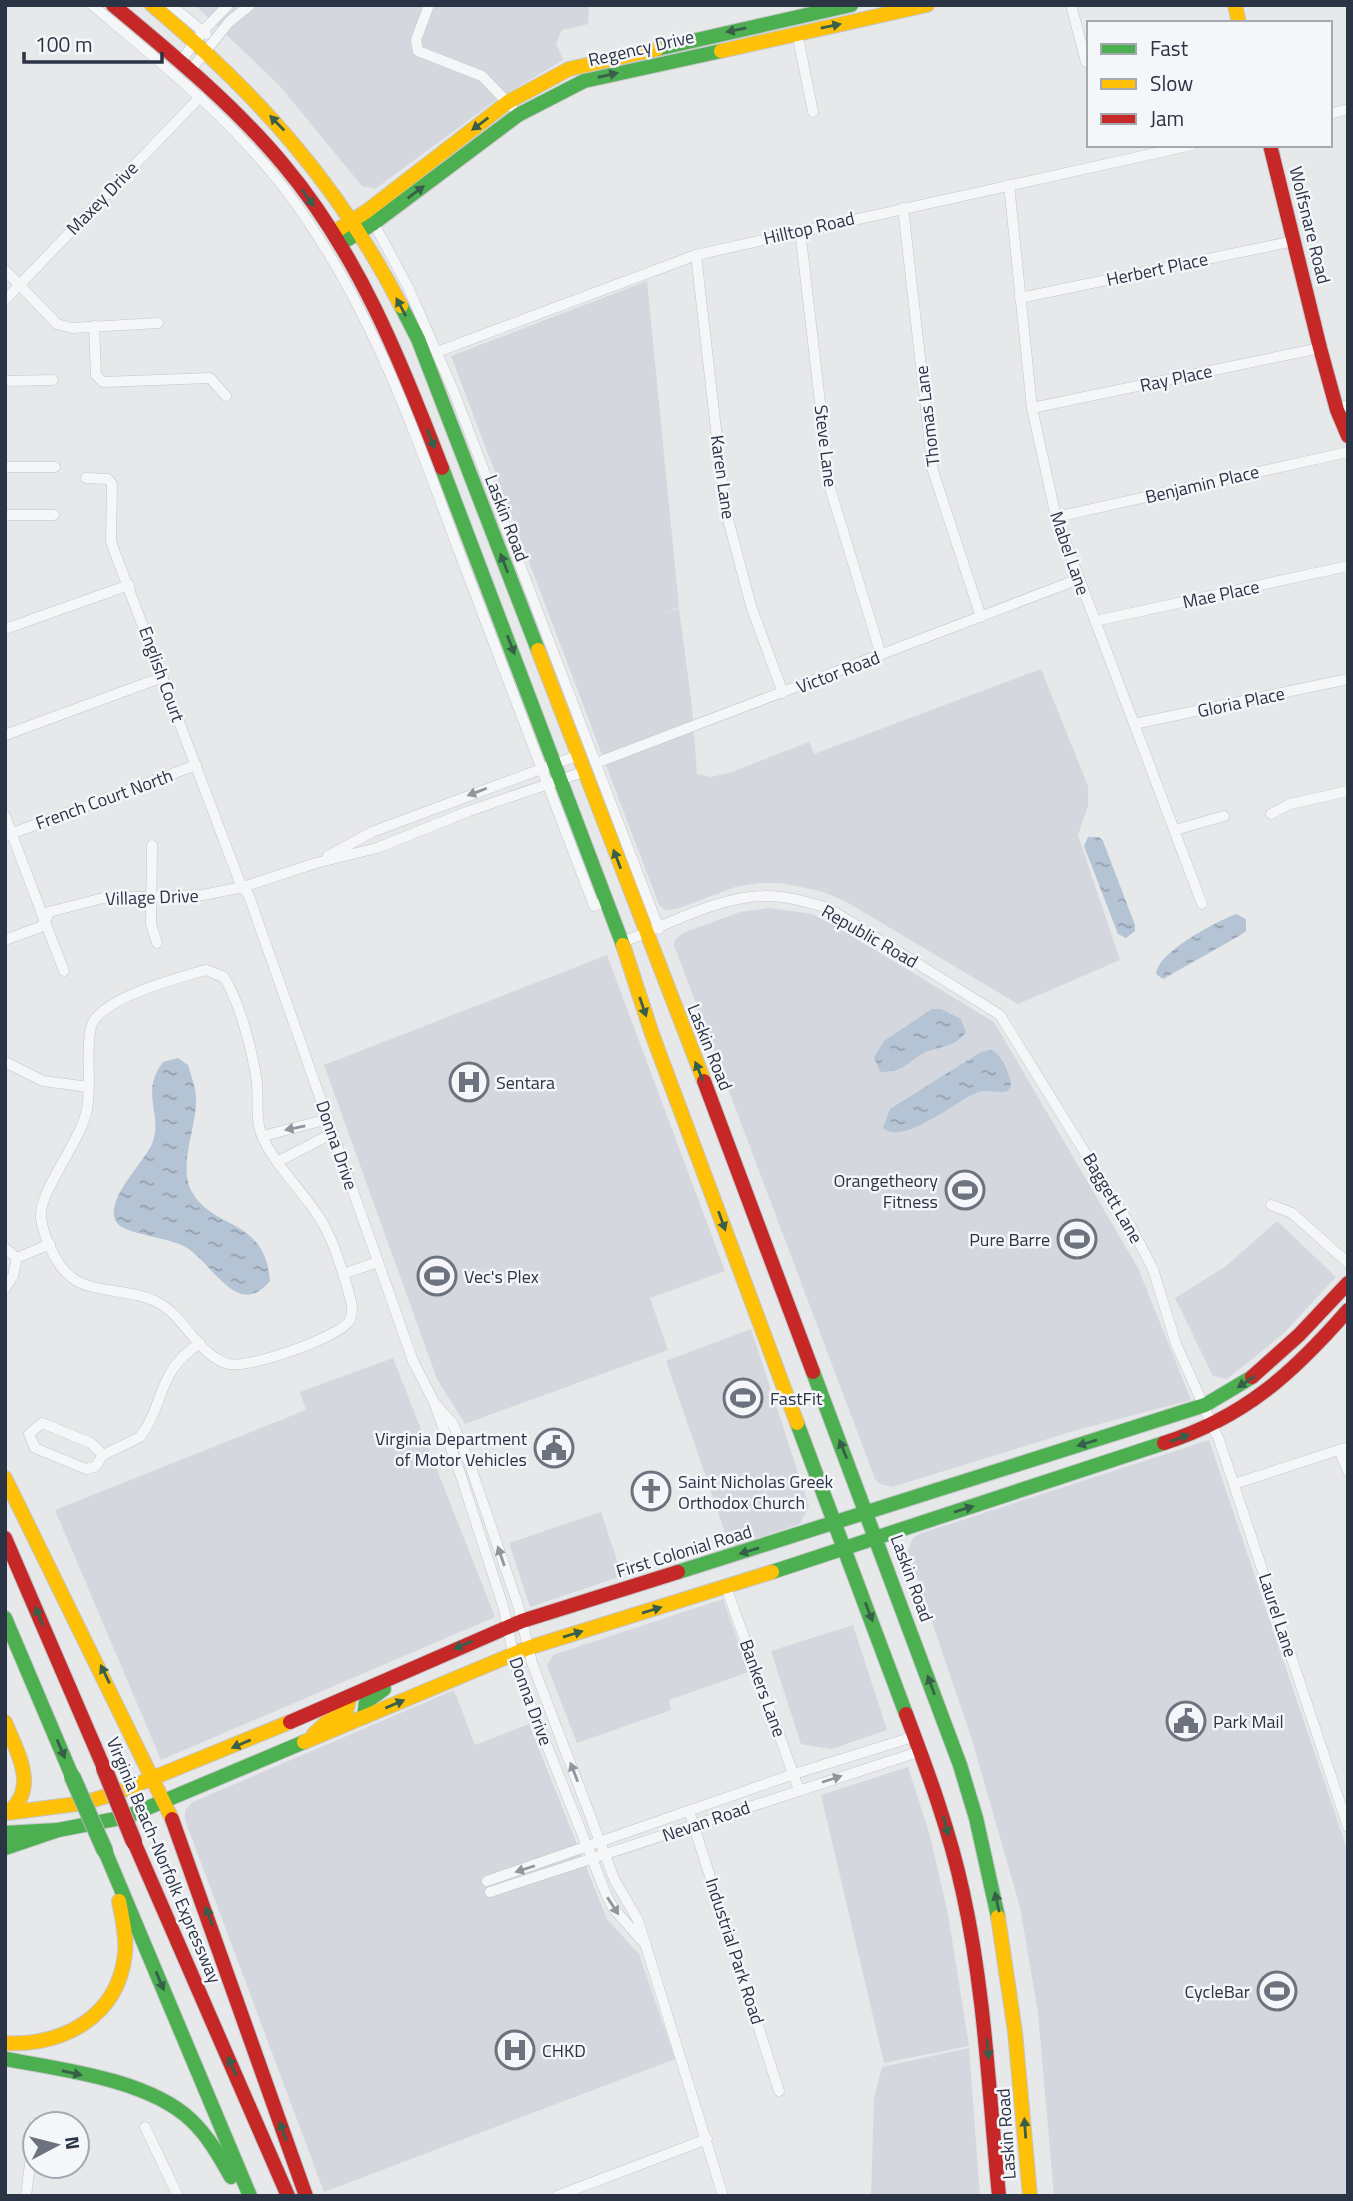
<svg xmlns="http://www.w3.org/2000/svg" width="1353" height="2201" font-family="'Titillium Web',sans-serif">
<defs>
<pattern id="water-ripples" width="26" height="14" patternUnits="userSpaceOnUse" patternTransform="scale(1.75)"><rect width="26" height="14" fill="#b4c4d5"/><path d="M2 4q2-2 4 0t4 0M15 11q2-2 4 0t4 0" fill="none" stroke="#93a0af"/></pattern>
</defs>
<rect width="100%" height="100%" fill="#e6e8ea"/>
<g fill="#d4d7dd">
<polygon points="195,5 589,5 588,24 562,30 556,43 563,60 492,103 375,189 362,186 279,85"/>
<polygon points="647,281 679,607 659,615 679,608 692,707 697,774 711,777 729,773 809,742 814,754 1041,669 1088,786 1088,806 1078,835 1120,960 1018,1004 843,900 820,891 781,883 760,883 735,887 677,909 666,910 659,905 451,356"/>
<polygon points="769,908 812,914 832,924 994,1022 1138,1268 1191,1400 1077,1430 892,1487 880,1484 875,1479 674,945 675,940 683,933 740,912"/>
<polygon points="607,955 725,1271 650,1298 668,1350 465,1424 437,1379 324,1065"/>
<polygon points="1277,1221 1336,1277 1282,1335 1227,1379 1213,1376 1175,1298 1226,1266"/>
<polygon points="751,1329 809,1506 800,1524 730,1547 666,1361"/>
<polygon points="393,1358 495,1617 161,1760 55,1510 306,1410 300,1392"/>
<polygon points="1209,1440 1348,1852 1348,2196 1054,2196 1038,2013 1020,1907 972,1740 908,1551 913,1538 919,1534"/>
<polygon points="601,1512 622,1576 530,1607 509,1543"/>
<polygon points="723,1599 749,1672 669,1700 671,1710 577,1743 547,1666 553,1655"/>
<polygon points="853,1625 887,1730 832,1749 801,1744 771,1651"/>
<polygon points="454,1690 475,1745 529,1724 607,1919 639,1954 675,2059 324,2192 185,1820 185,1810 193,1802"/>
<polygon points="908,1767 930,1836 948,1914 969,2046 884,2063 821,1795"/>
<polygon points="969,2048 980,2196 871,2196 874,2098 882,2067"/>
</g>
<g fill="url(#water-ripples)">
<polygon points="1088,837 1099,837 1103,841 1135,925 1135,931 1126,938 1118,934 1084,846"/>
<path d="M1236,914L1246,919V931L1239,936L1163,979L1156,974C1157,952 1216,922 1236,914Z"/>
<path d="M932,1009H941L961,1019L966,1032C954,1048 943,1045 926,1052C906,1061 907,1072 880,1072L874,1057L884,1041Z"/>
<path d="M991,1050C1002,1054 1010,1074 1011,1086L1008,1091C997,1094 986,1088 976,1093C956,1101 903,1146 883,1128L890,1109L981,1052Z"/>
<path d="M178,1058L188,1065C191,1075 195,1086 196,1096C198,1125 177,1166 192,1192C214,1231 265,1217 270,1281C238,1320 214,1265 187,1248C171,1237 126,1235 117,1223C102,1202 143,1164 152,1144C164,1115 139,1094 163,1062Z"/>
</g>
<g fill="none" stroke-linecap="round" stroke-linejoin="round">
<defs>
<g id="street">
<path d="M92,5C160,62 229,117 284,188C367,296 411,422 458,549C503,668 548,787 594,906L606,901"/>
<polyline points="171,5 206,34"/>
<polyline points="429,5 416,40 418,51 482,76 512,107"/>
<polyline points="1071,5 1086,62"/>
<polyline points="797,33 813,112"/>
<polyline points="181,61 203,31 228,5"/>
<polyline points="190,71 229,22 250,5"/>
<polyline points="1330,114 1348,109"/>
<polyline points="1009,185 1032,408 1056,517 1202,904"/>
<polyline points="903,208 933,471 981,617"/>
<polyline points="372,220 408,287 454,392 659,929"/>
<polyline points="800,230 830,488 881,655"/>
<polyline points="696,255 725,508 751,606 783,693"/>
<polyline points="5,270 57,324 72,328 158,323"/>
<polyline points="1020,298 1294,241"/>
<polyline points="5,300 200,97"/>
<polyline points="94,326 96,375 103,382 210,378 226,396"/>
<polyline points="437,352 696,255 1192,145"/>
<polyline points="5,381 53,380"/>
<polyline points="1032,408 1320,348"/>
<polyline points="1337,410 1348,405"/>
<polyline points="5,467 55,467"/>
<polyline points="86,478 108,479 112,484 111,541 114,550 239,880 249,896 413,1361 434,1402 461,1476 504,1609 516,1668 606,1894 613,1908 646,1945"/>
<polyline points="5,515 54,515"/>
<polyline points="1056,517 1348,452"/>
<polyline points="1095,621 1348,566"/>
<polyline points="5,629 129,585"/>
<polyline points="1134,724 1348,679"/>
<polyline points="5,735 163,677"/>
<polyline points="596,763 1079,579"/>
<polyline points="1271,814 1290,804 1348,791"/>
<polyline points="5,816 45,922 40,927 5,940"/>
<polyline points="1175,830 1224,816"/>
<polyline points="5,836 196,765"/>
<polyline points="152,845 151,924 157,943"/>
<polyline points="328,856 372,832 579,755"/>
<path d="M622,942C666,926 716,897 763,896C785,895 807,902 828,908L1000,1015L1131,1227L1153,1269L1176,1344L1219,1440L1348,1827"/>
<path d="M206,970L224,977C240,1004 251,1046 256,1076C260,1097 254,1116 262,1136C276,1167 301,1189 319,1217C332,1237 339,1261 346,1283C349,1295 355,1308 350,1320C341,1337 248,1369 229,1364C198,1356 186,1318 159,1303C133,1288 91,1294 71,1277C56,1265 44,1237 41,1219C37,1193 81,1142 87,1109C92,1082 85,1053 91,1027C98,999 180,977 206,970Z"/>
<polyline points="64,971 45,922 49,912 103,898 203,895 243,887 316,863 377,848 469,811 586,771"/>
<polyline points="5,1062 43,1081 89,1087"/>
<polyline points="263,1136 328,1119"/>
<polyline points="277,1162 333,1133"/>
<polyline points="1271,1205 1292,1213 1348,1263"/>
<polyline points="5,1248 17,1258 13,1276 5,1288"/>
<polyline points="17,1258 50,1244"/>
<polyline points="343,1274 378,1262"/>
<polyline points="434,1402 453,1424 469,1462 518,1605 532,1663 615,1881 638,1920 723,2196"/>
<polygon points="42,1423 91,1443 103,1455 95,1467 86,1469 35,1448 29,1434"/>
<polyline points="1339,1450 1348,1471"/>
<path d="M103,1455L140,1437C166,1402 156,1372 200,1343"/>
<polyline points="1234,1484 1348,1447"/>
<polyline points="726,1587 799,1790"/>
<polyline points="689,1811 779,2091"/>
<polyline points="487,1881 794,1774 916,1736"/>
<polyline points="490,1892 921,1751"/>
<polyline points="145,2127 178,2196"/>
<polyline points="26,2196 35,2123"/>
<polyline points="557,2196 707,2139"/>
</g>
<g id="fast">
<polyline points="657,49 851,5"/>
<polyline points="340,244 374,223 518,115 584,81 721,51"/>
<polyline points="401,306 418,339 538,650"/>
<polyline points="442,468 623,945"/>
<polyline points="813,1372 960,1765 976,1818 998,1917"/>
<polyline points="797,1423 906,1714"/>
<polyline points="678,1572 1205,1405 1252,1377"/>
<polyline points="772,1572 1164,1443"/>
<polyline points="5,1618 72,1776"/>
<polyline points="364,1717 366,1702 384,1689"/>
<polyline points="5,1833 58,1830 126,1817 304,1742"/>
<polyline points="5,1848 58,1830"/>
<polyline points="105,1851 250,2196"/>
<path d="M5,2059C61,2069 149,2080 191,2120C208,2136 220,2157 231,2177"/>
</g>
<g id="slow">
<path d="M152,5C257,94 338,183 401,306"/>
<polyline points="1235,5 1239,23"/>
<polyline points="721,51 927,5"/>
<polyline points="333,233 367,211 508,102 569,69 657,49"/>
<polyline points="538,650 704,1081"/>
<polyline points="623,945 652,1034 797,1423"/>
<polyline points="5,1478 172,1819"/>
<path d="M5,1722C17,1752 40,1789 7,1813"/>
<polyline points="314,1734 327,1722 346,1712 350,1696"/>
<polyline points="304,1742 528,1648 772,1572"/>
<polyline points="7,1813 84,1803 116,1793 290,1722"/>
<polyline points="998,1917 1015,2032 1030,2196"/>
<path d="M5,2043C63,2046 118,2017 125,1954C127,1937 122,1918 119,1901"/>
</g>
<g id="jam">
<path d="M113,5C172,54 234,105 283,164C358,253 401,361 442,468"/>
<polyline points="1270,145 1320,348 1337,410 1348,436"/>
<polyline points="704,1081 813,1372"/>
<polyline points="1252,1377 1299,1335 1348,1283"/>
<path d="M1164,1443C1245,1417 1293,1373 1348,1310"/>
<polyline points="5,1538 104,1768"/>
<path d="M906,1714C928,1772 950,1832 963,1893C985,1992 989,2095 999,2196"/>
<polyline points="290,1722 522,1621 678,1572"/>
<polyline points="172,1819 306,2196"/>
<polyline points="134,1842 288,2196"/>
</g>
</defs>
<use href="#street" stroke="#c4c6c8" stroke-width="11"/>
<use href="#fast" stroke="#c4c6c8" stroke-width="16"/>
<use href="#slow" stroke="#c4c6c8" stroke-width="16"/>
<use href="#jam" stroke="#c4c6c8" stroke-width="16"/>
<use href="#street" stroke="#f5f6f7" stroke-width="10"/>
<use href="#fast" stroke="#4caf50" stroke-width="14"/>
<use href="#slow" stroke="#ffc107" stroke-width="14"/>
<use href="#jam" stroke="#c62828" stroke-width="14"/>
<defs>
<polyline id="fast-bridge" points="72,1776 105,1851"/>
<polyline id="jam-bridge" points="104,1768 134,1842"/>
</defs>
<use href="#fast-bridge" stroke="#b8bbbf" stroke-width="18" stroke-linecap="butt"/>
<use href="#jam-bridge" stroke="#b8bbbf" stroke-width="18" stroke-linecap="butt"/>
<use href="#fast-bridge" stroke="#4caf50" stroke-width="16"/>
<use href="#jam-bridge" stroke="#c62828" stroke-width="16"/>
</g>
<defs><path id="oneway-solid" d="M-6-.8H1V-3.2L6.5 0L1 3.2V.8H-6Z" transform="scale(1.75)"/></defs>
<g fill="#375f49">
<use href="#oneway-solid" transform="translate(831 26) rotate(-12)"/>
<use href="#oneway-solid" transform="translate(736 30) rotate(168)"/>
<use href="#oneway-solid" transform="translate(608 75) rotate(-13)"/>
<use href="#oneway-solid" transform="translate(277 123) rotate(-134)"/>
<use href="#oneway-solid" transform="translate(480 124) rotate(143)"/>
<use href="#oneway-solid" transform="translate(416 192) rotate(-37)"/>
<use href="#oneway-solid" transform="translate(308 198) rotate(54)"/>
<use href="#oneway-solid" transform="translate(401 307) rotate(-118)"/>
<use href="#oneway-solid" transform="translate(431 439) rotate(69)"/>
<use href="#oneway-solid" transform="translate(504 563) rotate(-111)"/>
<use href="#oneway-solid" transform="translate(511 645) rotate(69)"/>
<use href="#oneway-solid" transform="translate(617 859) rotate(-111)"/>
<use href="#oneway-solid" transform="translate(643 1007) rotate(71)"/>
<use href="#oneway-solid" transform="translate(699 1071) rotate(-112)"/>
<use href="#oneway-solid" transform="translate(722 1221) rotate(70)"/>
<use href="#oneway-solid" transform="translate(1246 1382) rotate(146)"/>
<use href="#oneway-solid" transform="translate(1180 1438) rotate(-20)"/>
<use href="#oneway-solid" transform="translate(1087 1443) rotate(163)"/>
<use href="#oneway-solid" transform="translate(843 1449) rotate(-112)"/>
<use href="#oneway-solid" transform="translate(964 1509) rotate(-17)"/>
<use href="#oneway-solid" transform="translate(749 1551) rotate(163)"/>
<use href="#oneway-solid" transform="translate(652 1610) rotate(-17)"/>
<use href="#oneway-solid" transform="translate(869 1612) rotate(69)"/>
<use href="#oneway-solid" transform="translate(39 1616) rotate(-113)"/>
<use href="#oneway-solid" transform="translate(573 1634) rotate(-17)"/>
<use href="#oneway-solid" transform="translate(463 1645) rotate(157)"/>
<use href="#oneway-solid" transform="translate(105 1674) rotate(-116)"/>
<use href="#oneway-solid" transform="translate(931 1685) rotate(-110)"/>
<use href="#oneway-solid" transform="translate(395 1704) rotate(-23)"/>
<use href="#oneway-solid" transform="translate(241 1744) rotate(157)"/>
<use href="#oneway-solid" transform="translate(61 1749) rotate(67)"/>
<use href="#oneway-solid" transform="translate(946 1826) rotate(75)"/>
<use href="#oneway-solid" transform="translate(997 1902) rotate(-102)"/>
<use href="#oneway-solid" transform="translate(209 1916) rotate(-110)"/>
<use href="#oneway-solid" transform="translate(160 1981) rotate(67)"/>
<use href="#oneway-solid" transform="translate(988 2049) rotate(84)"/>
<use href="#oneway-solid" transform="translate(232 2066) rotate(-114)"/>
<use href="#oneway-solid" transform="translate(72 2073) rotate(13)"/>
<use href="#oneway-solid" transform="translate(1025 2128) rotate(-94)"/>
<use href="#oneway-solid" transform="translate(283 2131) rotate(-110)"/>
</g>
<g fill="#90959e">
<use href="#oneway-solid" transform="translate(477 792) rotate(159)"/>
<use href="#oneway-solid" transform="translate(295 1128) rotate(169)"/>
<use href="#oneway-solid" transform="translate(501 1556) rotate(-109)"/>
<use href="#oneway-solid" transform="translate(574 1772) rotate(-111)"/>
<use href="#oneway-solid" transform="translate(832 1779) rotate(-18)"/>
<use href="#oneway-solid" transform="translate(525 1869) rotate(162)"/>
<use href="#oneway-solid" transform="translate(613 1906) rotate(57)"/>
</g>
<defs>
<symbol id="hospital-ring" viewBox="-11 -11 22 22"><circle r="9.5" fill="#f4f6f9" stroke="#6c737f" stroke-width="1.5"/><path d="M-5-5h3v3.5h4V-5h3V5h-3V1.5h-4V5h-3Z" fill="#6c737f"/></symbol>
<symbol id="stadium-ring" viewBox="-11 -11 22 22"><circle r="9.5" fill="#f4f6f9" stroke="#6c737f" stroke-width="1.5"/><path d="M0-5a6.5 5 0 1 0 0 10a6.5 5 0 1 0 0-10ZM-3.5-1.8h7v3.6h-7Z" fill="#6c737f"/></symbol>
<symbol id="civic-ring" viewBox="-11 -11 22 22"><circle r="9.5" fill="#f4f6f9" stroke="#6c737f" stroke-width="1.5"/><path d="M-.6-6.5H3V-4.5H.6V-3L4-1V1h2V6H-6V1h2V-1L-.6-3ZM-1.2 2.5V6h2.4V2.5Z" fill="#6c737f"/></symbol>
<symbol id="church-ring" viewBox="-11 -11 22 22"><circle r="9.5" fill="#f4f6f9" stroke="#6c737f" stroke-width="1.5"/><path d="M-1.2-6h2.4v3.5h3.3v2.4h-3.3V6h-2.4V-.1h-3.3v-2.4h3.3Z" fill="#6c737f"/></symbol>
</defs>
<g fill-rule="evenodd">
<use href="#hospital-ring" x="447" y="1060" width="44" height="44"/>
<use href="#stadium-ring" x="943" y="1168" width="44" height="44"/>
<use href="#stadium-ring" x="1055" y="1217" width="44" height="44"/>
<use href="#stadium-ring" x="415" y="1254" width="44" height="44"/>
<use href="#stadium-ring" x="721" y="1376" width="44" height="44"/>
<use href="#civic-ring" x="532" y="1426" width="44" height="44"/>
<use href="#church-ring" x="629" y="1469" width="44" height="44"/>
<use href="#civic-ring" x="1164" y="1699" width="44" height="44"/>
<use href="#stadium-ring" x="1255" y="1969" width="44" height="44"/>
<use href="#hospital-ring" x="493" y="2028" width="44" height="44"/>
</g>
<g text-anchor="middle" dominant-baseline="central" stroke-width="5" stroke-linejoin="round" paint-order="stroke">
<g font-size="18" fill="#2b3445" stroke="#f4f6f9">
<text transform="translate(641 48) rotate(-13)">Regency Drive</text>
<text transform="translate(102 198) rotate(-46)">Maxey Drive</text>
<text transform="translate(1310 225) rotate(76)">Wolfsnare Road</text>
<text transform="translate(809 228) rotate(-13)">Hilltop Road</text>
<text transform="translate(1157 269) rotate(-12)">Herbert Place</text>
<text transform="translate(1176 378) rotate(-12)">Ray Place</text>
<text transform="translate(927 416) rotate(-97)">Thomas Lane</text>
<text transform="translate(826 446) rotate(83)">Steve Lane</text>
<text transform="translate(723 477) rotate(82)">Karen Lane</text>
<text transform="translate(1202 484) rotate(-13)">Benjamin Place</text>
<text transform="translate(507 518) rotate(69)">Laskin Road</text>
<text transform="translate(1070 553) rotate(71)">Mabel Lane</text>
<text transform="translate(1221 594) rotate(-12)">Mae Place</text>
<text transform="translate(838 672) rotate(-21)">Victor Road</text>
<text transform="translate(162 674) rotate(70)">English Court</text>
<text transform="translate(1241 702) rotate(-12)">Gloria Place</text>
<text transform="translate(104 799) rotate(-20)">French Court North</text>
<text transform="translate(152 897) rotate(-2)">Village Drive</text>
<text transform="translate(870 936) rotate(30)">Republic Road</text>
<text transform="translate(710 1047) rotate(68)">Laskin Road</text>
<text transform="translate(337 1145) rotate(71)">Donna Drive</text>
<text transform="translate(1113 1198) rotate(60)">Baggett Lane</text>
<text transform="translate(684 1551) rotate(-17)">First Colonial Road</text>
<text transform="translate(912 1578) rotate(70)">Laskin Road</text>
<text transform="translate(1278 1615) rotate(72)">Laurel Lane</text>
<text transform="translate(763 1688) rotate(70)">Bankers Lane</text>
<text transform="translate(531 1701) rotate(70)">Donna Drive</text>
<text transform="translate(706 1821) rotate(-19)">Nevan Road</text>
<text transform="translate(164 1860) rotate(67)">Virginia Beach-Norfolk Expressway</text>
<text transform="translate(735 1951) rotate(72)">Industrial Park Road</text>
<text transform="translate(1006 2134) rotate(-94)">Laskin Road</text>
</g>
<g font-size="18" fill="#2b3445" stroke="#f4f6f9" text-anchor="start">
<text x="496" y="1082">Sentara</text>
<text x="938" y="1180" text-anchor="end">Orangetheory<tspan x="938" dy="21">Fitness</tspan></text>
<text x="1050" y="1239" text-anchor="end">Pure Barre</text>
<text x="464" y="1276">Vec's Plex</text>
<text x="770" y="1398">FastFit</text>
<text x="527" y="1438" text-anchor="end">Virginia Department<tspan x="527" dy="21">of Motor Vehicles</tspan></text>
<text x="678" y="1481">Saint Nicholas Greek<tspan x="678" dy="21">Orthodox Church</tspan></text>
<text x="1213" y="1721">Park Mail</text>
<text x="1250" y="1991" text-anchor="end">CycleBar</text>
<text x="542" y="2050">CHKD</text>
</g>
</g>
<rect width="1353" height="2201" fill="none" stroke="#2b3445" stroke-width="14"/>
<rect x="1087" y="21" width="245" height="126" fill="#f4f6f9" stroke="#a4a8b1" stroke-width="2"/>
<rect x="1101" y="44" width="35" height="10" fill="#4caf50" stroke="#a4a8b1" stroke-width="2"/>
<text x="1150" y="56" font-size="21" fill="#2b3445">Fast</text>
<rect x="1101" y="79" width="35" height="10" fill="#ffc107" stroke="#a4a8b1" stroke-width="2"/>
<text x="1150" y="91" font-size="21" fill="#2b3445">Slow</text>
<rect x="1101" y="114" width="35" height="10" fill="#c62828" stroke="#a4a8b1" stroke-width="2"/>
<text x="1150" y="126" font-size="21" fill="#2b3445">Jam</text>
<g transform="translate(56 2145) rotate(83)"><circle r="33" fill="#f4f6f9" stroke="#a4a8b1" stroke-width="2"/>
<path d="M0-5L12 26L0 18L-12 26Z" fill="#6c737f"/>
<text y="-10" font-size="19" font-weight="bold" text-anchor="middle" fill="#2b3445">N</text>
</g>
<path d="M24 52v10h138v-10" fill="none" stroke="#2b3445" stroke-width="3.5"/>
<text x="35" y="52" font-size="21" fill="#2b3445" stroke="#f4f6f9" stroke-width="5" paint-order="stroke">100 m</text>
</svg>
